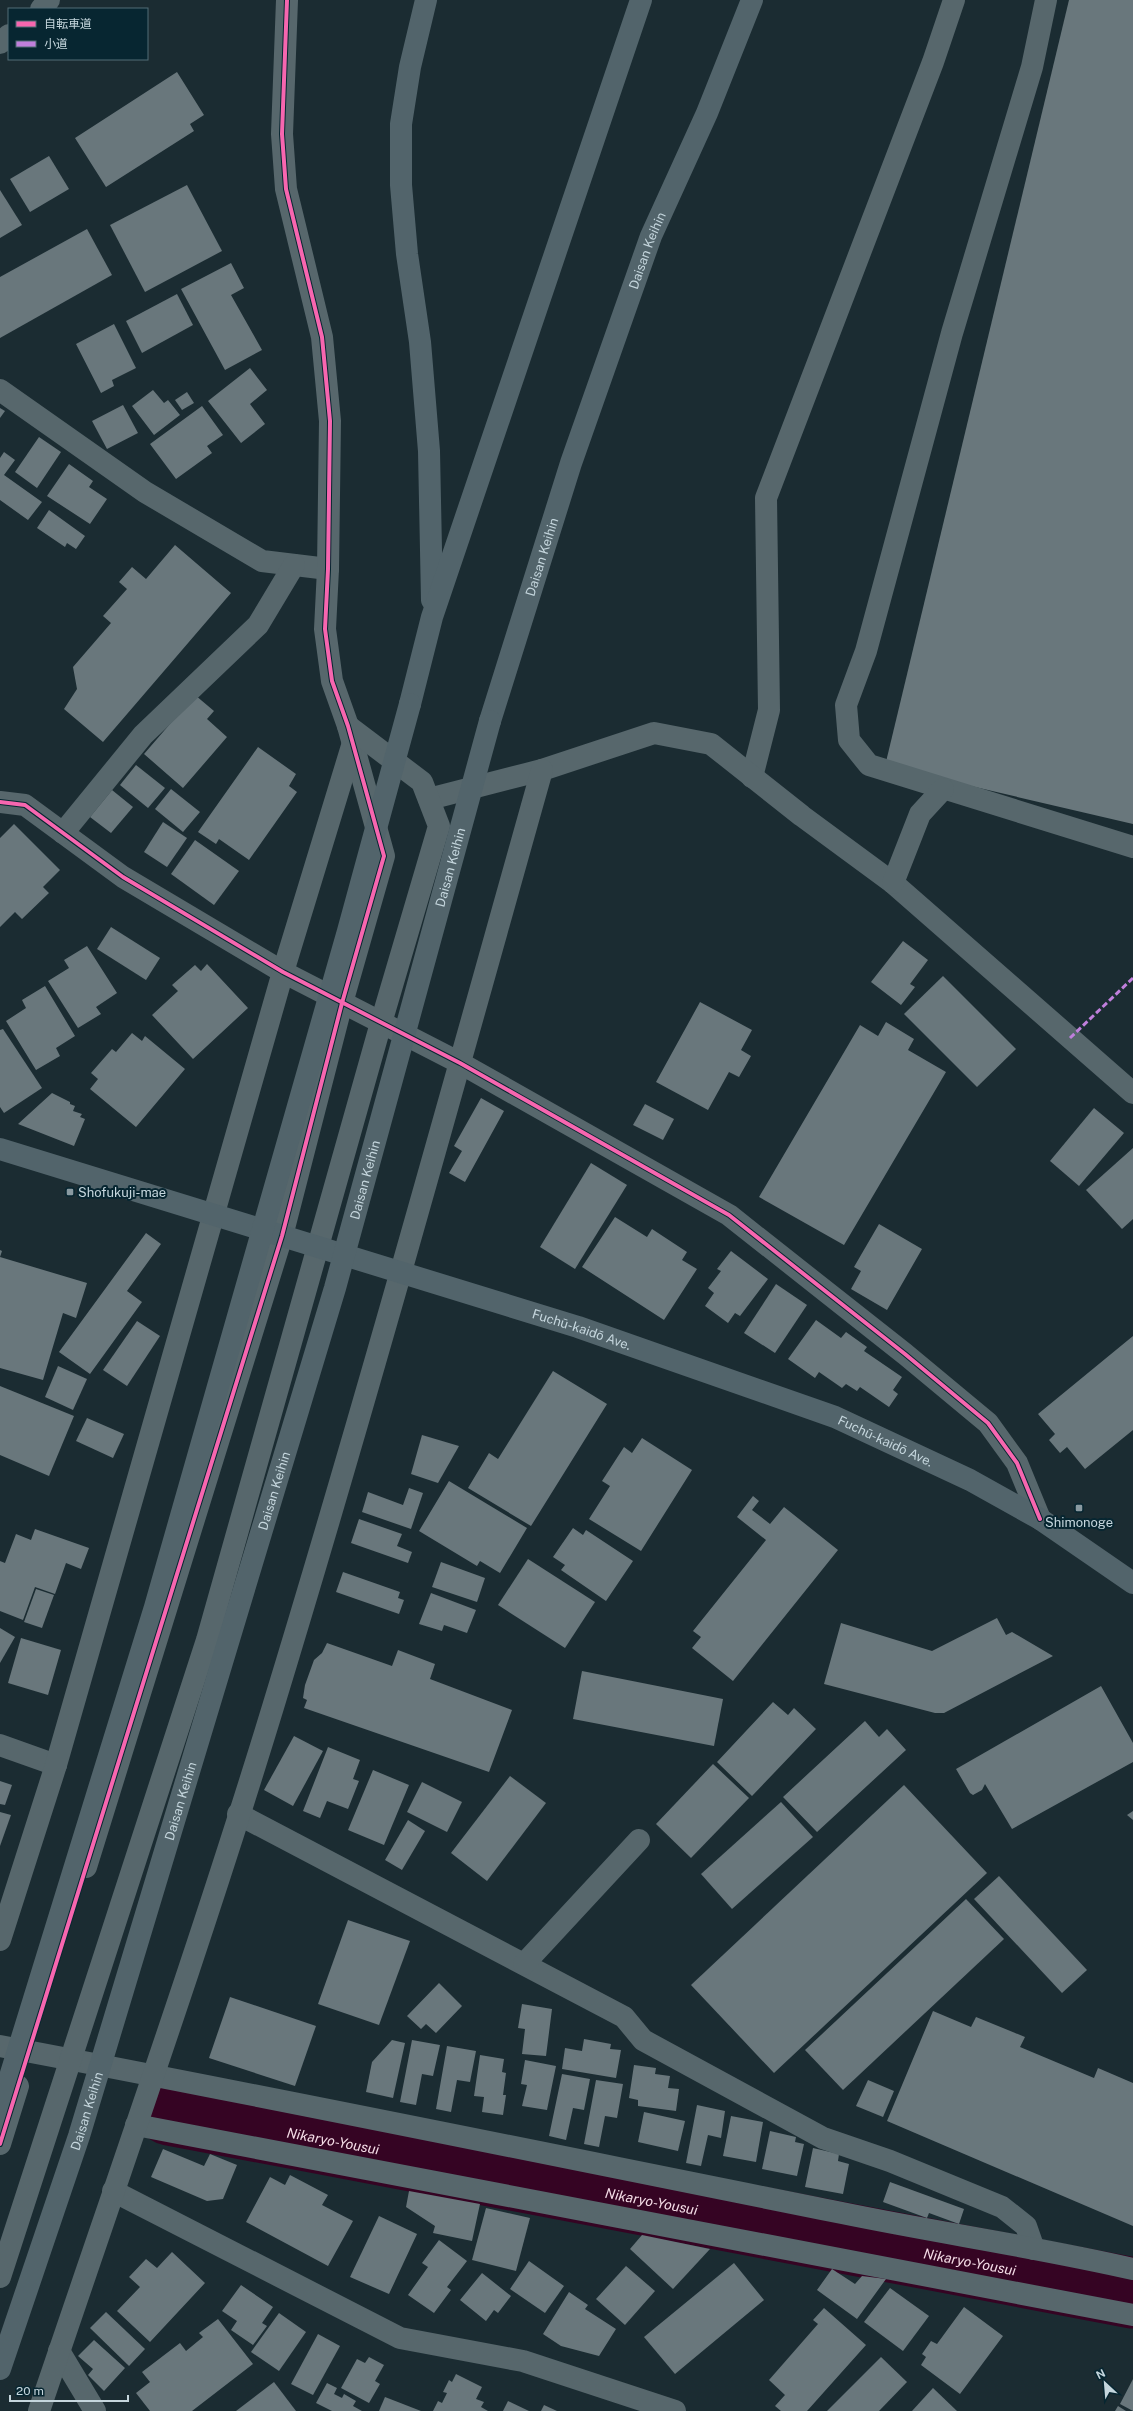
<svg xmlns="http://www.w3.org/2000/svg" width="1133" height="2411" font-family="'Public Sans','Noto Sans JP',sans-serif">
<rect width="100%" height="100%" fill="#1b2c32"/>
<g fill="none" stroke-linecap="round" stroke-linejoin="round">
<path stroke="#350423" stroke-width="71" id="s1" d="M170,2110L1133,2293"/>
</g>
<g fill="#69777c">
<polygon points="1069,0 1133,0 1133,824 885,766"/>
<polygon points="177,72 204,115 190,124 194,131 106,187 75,138"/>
<polygon points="49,156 69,189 30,212 10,179"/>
<polygon points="187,185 222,251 145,292 110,225"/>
<polygon points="0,190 22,225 0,238"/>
<polygon points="87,229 112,275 0,338 0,277"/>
<polygon points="231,263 244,288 231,295 262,350 225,370 181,289"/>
<polygon points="177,294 193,325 142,353 126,321"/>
<polygon points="114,324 136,368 112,380 114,386 101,393 76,344"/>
<polygon points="250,368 267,390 250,404 265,424 241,443 208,401"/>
<polygon points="153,390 164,403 168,400 180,415 154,435 132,406"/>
<polygon points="187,392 194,403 182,410 175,400"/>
<polygon points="123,405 138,433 107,449 92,421"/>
<polygon points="202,406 223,435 207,446 212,453 176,479 150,444"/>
<polygon points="0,408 5,411 0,418"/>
<polygon points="39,437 61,452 37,488 15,472"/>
<polygon points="4,452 15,460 4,475 42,502 28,520 0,500 0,458"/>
<polygon points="69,464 93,481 89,487 107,499 90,524 47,496"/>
<polygon points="49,510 85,536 76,549 67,543 65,547 37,528"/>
<polygon points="175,545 231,593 103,742 64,709 77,689 73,667 111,623 103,616 127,589 119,582 132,567 146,579"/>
<polygon points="195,695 214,711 207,719 227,737 183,788 144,754"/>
<polygon points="258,747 296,774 289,786 297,792 249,860 219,839 216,844 198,832"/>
<polygon points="136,765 165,788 148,808 120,785"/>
<polygon points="171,789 200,812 183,832 155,809"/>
<polygon points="112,790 133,807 111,833 90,817"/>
<polygon points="163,822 187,838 167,867 144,852"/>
<polygon points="14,824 60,870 43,887 49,893 22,919 15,912 0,927 0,838"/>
<polygon points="195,840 239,871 214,905 171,874"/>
<polygon points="111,927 160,958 146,980 97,949"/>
<polygon points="903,941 928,960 910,984 915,987 901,1005 871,982"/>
<polygon points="87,946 117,993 96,1007 101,1014 78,1028 48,981 69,968 64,960"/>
<polygon points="207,964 248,1008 193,1059 152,1015 178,991 172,985 195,965 201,971"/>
<polygon points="943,976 1016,1049 977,1087 904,1014"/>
<polygon points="45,986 75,1036 56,1048 60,1056 36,1070 6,1021 26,1008 22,1000"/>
<polygon points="700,1002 752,1030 741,1050 751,1056 739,1077 729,1072 708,1110 656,1082"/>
<polygon points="886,1022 914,1039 908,1050 946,1072 844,1245 759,1197 860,1025 878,1036"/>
<polygon points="3,1029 42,1088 4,1113 0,1107 0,1030"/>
<polygon points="132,1033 142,1041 145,1036 185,1069 136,1127 90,1089 98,1079 91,1073 112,1049 116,1052"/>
<polygon points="52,1093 70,1102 70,1104 75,1106 73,1111 82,1114 80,1117 85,1119 74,1146 18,1124"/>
<polygon points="481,1098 504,1111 465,1182 449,1173 462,1151 454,1146"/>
<polygon points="645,1104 674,1119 663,1140 633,1125"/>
<polygon points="1094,1108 1124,1133 1079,1186 1050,1161"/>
<polygon points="1133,1148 1133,1219 1122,1229 1086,1190"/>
<polygon points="591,1163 627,1185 575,1269 540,1247"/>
<polygon points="615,1217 647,1237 652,1229 687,1252 682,1260 697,1269 664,1320 582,1267"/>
<polygon points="879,1224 922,1249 887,1310 851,1289 861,1271 854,1267"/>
<polygon points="146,1233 161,1244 127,1291 142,1302 90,1374 59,1352"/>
<polygon points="0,1250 2,1251 0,1257 87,1283 76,1318 63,1313 43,1380 0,1368"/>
<polygon points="731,1251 768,1279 740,1316 735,1313 728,1323 705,1306 714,1293 708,1288 721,1271 717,1269"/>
<polygon points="776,1284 807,1305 775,1353 744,1333"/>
<polygon points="816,1320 841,1338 846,1332 867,1347 864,1351 902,1377 893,1390 898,1394 889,1407 860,1387 857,1391 846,1384 842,1388 819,1372 815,1378 788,1359"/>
<polygon points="137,1321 160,1336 127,1386 103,1370"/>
<polygon points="1133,1336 1133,1430 1085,1469 1067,1447 1060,1453 1049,1440 1055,1434 1038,1414"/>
<polygon points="58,1366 87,1379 73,1410 45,1397"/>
<polygon points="553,1371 607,1404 531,1526 468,1488 489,1453 498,1459"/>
<polygon points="0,1386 74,1416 49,1476 0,1455"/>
<polygon points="87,1418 124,1434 113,1458 76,1441"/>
<polygon points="422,1435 459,1446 438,1483 411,1474"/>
<polygon points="642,1438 692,1470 641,1551 589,1519 610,1486 602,1481 624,1447 632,1453"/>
<polygon points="449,1481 527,1528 500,1573 480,1561 477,1566 419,1531"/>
<polygon points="409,1488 423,1493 411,1529 362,1512 368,1492 403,1505"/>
<polygon points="753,1496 759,1501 752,1510 770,1524 784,1507 838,1550 733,1681 692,1648 701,1637 693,1631 766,1540 737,1517"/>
<polygon points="359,1519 402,1534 397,1546 412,1552 408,1563 351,1543"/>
<polygon points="573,1528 583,1535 586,1530 633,1561 606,1601 561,1570 565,1565 553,1557"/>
<polygon points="35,1529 89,1548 81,1569 66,1563 55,1594 35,1587 23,1620 0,1611 0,1561 5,1563 16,1534 31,1540"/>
<polygon points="528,1559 595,1602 565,1648 498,1605"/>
<polygon points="441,1562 485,1578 477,1602 432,1587"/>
<polygon points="343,1572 400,1592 398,1598 404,1600 399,1614 336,1592"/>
<polygon points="36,1589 54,1595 42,1628 24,1622"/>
<polygon points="431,1593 476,1610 467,1633 444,1625 442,1631 419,1624"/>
<polygon points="997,1618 1006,1635 1012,1632 1053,1656 944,1713 935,1713 824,1684 841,1623 932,1651"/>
<polygon points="0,1628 15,1637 0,1663"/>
<polygon points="21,1638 61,1650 48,1695 8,1683"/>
<polygon points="327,1643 392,1666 398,1650 435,1664 430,1679 512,1710 489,1772 304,1708 307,1700 303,1698 305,1685 314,1660 322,1653"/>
<polygon points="582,1671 723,1699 714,1746 573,1719"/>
<polygon points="1101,1686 1133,1743 1133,1762 1012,1829 985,1784 982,1790 973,1795 970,1793 956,1769"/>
<polygon points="773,1702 788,1715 794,1708 816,1729 752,1796 717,1762"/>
<polygon points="865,1721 879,1737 887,1729 906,1750 817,1832 783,1797"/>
<polygon points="294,1736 323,1751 293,1806 264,1790"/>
<polygon points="328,1747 360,1760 353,1779 359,1781 348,1809 327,1801 320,1818 303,1811"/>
<polygon points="713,1764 749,1798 691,1858 656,1824"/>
<polygon points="373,1770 409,1785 384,1845 348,1830"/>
<polygon points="510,1776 546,1803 487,1881 451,1853"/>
<polygon points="0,1781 12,1785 5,1805 0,1804"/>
<polygon points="422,1782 462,1802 447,1832 407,1812"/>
<polygon points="904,1785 987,1873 774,2073 691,1985"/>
<polygon points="781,1802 813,1837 732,1909 701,1874"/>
<polygon points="1133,1811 1133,1820 1127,1815"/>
<polygon points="0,1812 11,1815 0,1846"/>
<polygon points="408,1820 425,1831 402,1870 385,1860"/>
<polygon points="999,1876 1087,1970 1062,1993 974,1899"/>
<polygon points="966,1899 1004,1939 843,2090 805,2050"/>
<polygon points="348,1920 410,1941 379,2025 318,2004"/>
<polygon points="439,1983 462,2006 436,2033 426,2024 421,2029 407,2016"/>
<polygon points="230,1997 316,2026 295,2086 209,2058"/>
<polygon points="522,2004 552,2009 546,2056 522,2054 525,2029 518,2028"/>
<polygon points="933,2011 971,2027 976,2017 1025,2037 1020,2047 1094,2078 1098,2068 1133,2083 1133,2226 887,2121"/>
<polygon points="584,2039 611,2044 610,2049 621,2050 616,2078 562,2069 565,2048 582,2051"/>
<polygon points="392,2040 405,2043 393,2098 366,2092 372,2062"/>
<polygon points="412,2040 440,2045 433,2076 422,2074 416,2105 400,2102"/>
<polygon points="447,2046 476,2051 470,2082 457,2080 451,2112 436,2109"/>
<polygon points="480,2055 504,2059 502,2072 506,2073 503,2095 506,2095 503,2115 482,2112 484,2097 474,2096"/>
<polygon points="525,2060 556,2066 547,2110 522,2106 527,2085 521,2084"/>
<polygon points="634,2065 656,2068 655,2074 670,2076 668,2088 679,2089 676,2111 638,2106 638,2100 629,2098"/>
<polygon points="562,2074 590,2079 584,2110 573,2108 566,2140 549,2136"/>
<polygon points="596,2080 623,2084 617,2118 605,2116 599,2147 584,2144"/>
<polygon points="868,2080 894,2091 883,2117 856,2106"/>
<polygon points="697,2105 725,2111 721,2138 708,2135 701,2166 686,2163"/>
<polygon points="644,2112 685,2121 678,2151 638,2142"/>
<polygon points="731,2116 763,2122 756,2162 723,2156"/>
<polygon points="770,2131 796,2137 795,2142 804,2144 797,2176 762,2169"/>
<polygon points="813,2148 839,2154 838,2161 849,2164 843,2194 805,2187"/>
<polygon points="163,2149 204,2166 210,2154 237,2165 223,2199 207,2201 151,2177"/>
<polygon points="290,2175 328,2195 322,2205 353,2221 328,2266 246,2222 270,2177 285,2185"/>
<polygon points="890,2182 964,2209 959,2224 929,2213 927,2218 883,2202"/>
<polygon points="409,2191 480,2204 472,2241 433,2233 435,2226 406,2207"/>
<polygon points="486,2208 530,2218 516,2271 472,2260"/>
<polygon points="379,2216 417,2234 389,2294 350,2277"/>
<polygon points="642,2235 710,2249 673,2289 630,2249"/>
<polygon points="439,2240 467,2261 447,2287 451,2290 434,2313 408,2295 428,2267 422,2263"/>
<polygon points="172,2252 205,2283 150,2342 117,2311 140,2287 129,2277 146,2259 157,2268"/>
<polygon points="529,2261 564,2286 545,2313 510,2289"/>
<polygon points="734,2263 764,2300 675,2374 644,2337"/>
<polygon points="626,2266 655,2291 625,2325 596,2299"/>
<polygon points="832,2269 855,2284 862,2276 886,2279 857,2319 817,2290"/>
<polygon points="482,2273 511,2296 498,2313 494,2310 486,2321 460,2300"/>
<polygon points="241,2285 273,2307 262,2323 267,2326 253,2345 231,2330 237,2321 222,2311"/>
<polygon points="890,2288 929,2316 903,2351 864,2322"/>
<polygon points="569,2292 588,2305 585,2309 616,2329 599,2356 561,2346 543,2334"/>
<polygon points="964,2307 1003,2336 960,2394 921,2365 926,2357 922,2354 931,2341 937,2344"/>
<polygon points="824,2308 866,2345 807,2411 781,2411 775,2406 785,2395 769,2380 818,2324 813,2320"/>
<polygon points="106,2312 145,2349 129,2366 90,2328"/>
<polygon points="279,2313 306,2332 279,2371 251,2352"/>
<polygon points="218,2319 253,2364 192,2411 150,2411 136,2393 150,2382 142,2372 180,2343 186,2351 203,2337 199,2333"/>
<polygon points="318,2334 340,2346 313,2395 291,2384"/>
<polygon points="94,2340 125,2368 104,2391 88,2375 93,2369 78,2356"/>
<polygon points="369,2357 384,2365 375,2381 380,2384 369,2403 341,2388 357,2359 365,2363"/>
<polygon points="881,2357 907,2382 879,2411 827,2411"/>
<polygon points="456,2374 482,2387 476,2399 484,2402 481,2407 488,2411 433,2411 438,2401 442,2403 447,2393 443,2392 449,2380 452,2382"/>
<polygon points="1133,2379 1133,2411 1120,2404"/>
<polygon points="274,2382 296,2411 236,2411"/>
<polygon points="327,2383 337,2388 334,2394 342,2398 344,2394 356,2401 353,2406 362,2411 332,2411 316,2403"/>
<polygon points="933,2388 957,2411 912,2411"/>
<polygon points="385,2397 421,2411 379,2411"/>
<polygon points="508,2401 529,2411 503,2411"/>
<polygon points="544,2405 557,2411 541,2411"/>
<polygon points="1118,2406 1126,2411 1115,2411"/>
</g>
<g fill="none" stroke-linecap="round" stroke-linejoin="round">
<g stroke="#57676c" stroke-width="22">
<polyline points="1046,0 1032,67 952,333 866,651 846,705 849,740 869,765 1133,847"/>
<polyline points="41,9 49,0"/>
<polyline points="0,43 9,35"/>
<polyline points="0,390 145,492 262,561 328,569"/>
<polyline points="752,777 769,710 766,498 933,62 954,0"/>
<polyline points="429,799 542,770 654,733 711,744 802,816 893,883 1133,1093"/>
<polyline points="0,802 25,805 123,877 283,972 460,1063 729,1215 905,1354 988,1423 1017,1463 1040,1519"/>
<polyline points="63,833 143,735 258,625 294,565"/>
<polyline points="893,883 920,814 943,789"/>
<polyline points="0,1745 56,1765"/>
<polyline points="238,1814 624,2017 643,2040 823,2138 890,2161 1002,2207 1026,2226 1034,2249"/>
<polyline points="86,1867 282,1236 342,1003 384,856 348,726 332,681 325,629 328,569 330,421 322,337 286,189 282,134 287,0"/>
<polyline points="0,1940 56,1765 283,972 352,746"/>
<polyline points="524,1964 639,1840"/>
<path d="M0,2046C281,2099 562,2157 842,2213C939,2233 1037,2247 1133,2269"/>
<polyline points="136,2125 1133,2315"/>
<polyline points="0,2144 18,2086"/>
<polyline points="113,2191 400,2338 523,2361 675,2411"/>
<polyline points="0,2277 207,1640 381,1023 439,826 422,782 348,726"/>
<polyline points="59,2351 95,2411"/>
<path d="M39,2411C118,2177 201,1943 273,1707C368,1396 454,1083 542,770"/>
</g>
<g stroke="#52646b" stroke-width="22">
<polyline points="426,0 410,67 401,124 401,185 407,254 420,342 429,451 432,600"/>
<polyline points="410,704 432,617 641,0"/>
<path id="s2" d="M490,721L571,463L651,236L707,113L752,0"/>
<path id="s3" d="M0,1149L578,1327L835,1417L970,1480L1040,1519L1133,1583"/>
</g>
<g stroke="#52646b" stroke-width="22">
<polyline points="0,2109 155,1607 348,931 410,704"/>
<path id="s4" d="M0,2369L79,2136L335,1288L490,721"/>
</g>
<polyline stroke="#c07fdc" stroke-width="3" stroke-dasharray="6 3" stroke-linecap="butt" points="1070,1038 1133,978"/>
<defs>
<g id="cycleway">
<polyline points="0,802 25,805 123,877 283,972 460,1063 729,1215 905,1354 988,1423 1017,1463 1040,1519"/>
<polyline points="0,2144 282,1236 342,1003 384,856 348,726 332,681 325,629 328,569 330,421 322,337 286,189 282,134 287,0"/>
</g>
</defs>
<use href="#cycleway" stroke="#072631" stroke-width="6"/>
<use href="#cycleway" stroke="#f766af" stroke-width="4"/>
</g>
<g fill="#8a9aa1" stroke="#072631" stroke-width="1.5">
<rect x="66" y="1188" width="8" height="8" rx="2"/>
<rect x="1075" y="1504" width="8" height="8" rx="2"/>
</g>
<g text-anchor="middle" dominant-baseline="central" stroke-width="4" stroke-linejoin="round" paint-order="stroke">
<g font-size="13" fill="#c5d6dd" stroke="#072631">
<text stroke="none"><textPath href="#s2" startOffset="496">Daisan Keihin</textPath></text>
<text stroke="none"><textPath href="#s2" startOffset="172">Daisan Keihin</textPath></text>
<text stroke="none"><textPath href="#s4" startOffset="1568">Daisan Keihin</textPath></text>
<text stroke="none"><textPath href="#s4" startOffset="1244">Daisan Keihin</textPath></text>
<text stroke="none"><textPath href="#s3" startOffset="609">Fuchū-kaidō Ave.</textPath></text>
<text stroke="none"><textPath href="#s3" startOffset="933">Fuchū-kaidō Ave.</textPath></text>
<text stroke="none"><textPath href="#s4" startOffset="920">Daisan Keihin</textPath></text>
<text stroke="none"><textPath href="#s4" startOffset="596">Daisan Keihin</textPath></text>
<text stroke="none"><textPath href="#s4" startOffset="272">Daisan Keihin</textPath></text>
</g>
<g font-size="13" fill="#c5d6dd" stroke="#072631" text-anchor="start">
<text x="78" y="1192">Shofukuji-mae</text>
<text x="1079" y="1522" text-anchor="middle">Shimonoge</text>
</g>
<g font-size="14" font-style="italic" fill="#f4dce6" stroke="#072631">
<text stroke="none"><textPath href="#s1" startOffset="166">Nikaryo-Yousui</textPath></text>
<text stroke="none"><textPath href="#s1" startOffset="490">Nikaryo-Yousui</textPath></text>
<text stroke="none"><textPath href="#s1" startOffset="814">Nikaryo-Yousui</textPath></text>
</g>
</g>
<rect x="8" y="8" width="140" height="52" fill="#072631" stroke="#536c76"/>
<rect x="16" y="21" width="20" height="6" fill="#f766af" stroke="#536c76"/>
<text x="44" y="28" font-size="12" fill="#c5d6dd">自転車道</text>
<rect x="16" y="41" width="20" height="6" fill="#c07fdc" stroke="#536c76"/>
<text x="44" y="48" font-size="12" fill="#c5d6dd">小道</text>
<g transform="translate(1105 2383) rotate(334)" stroke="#072631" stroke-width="3" paint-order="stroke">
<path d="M0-3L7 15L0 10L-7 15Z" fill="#c5d6dd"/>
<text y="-6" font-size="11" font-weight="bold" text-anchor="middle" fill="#c5d6dd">N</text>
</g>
<path d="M10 2395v6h118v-6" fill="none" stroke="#c5d6dd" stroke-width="2"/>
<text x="16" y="2395" font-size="12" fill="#c5d6dd" stroke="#072631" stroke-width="3" paint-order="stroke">20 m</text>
</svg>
